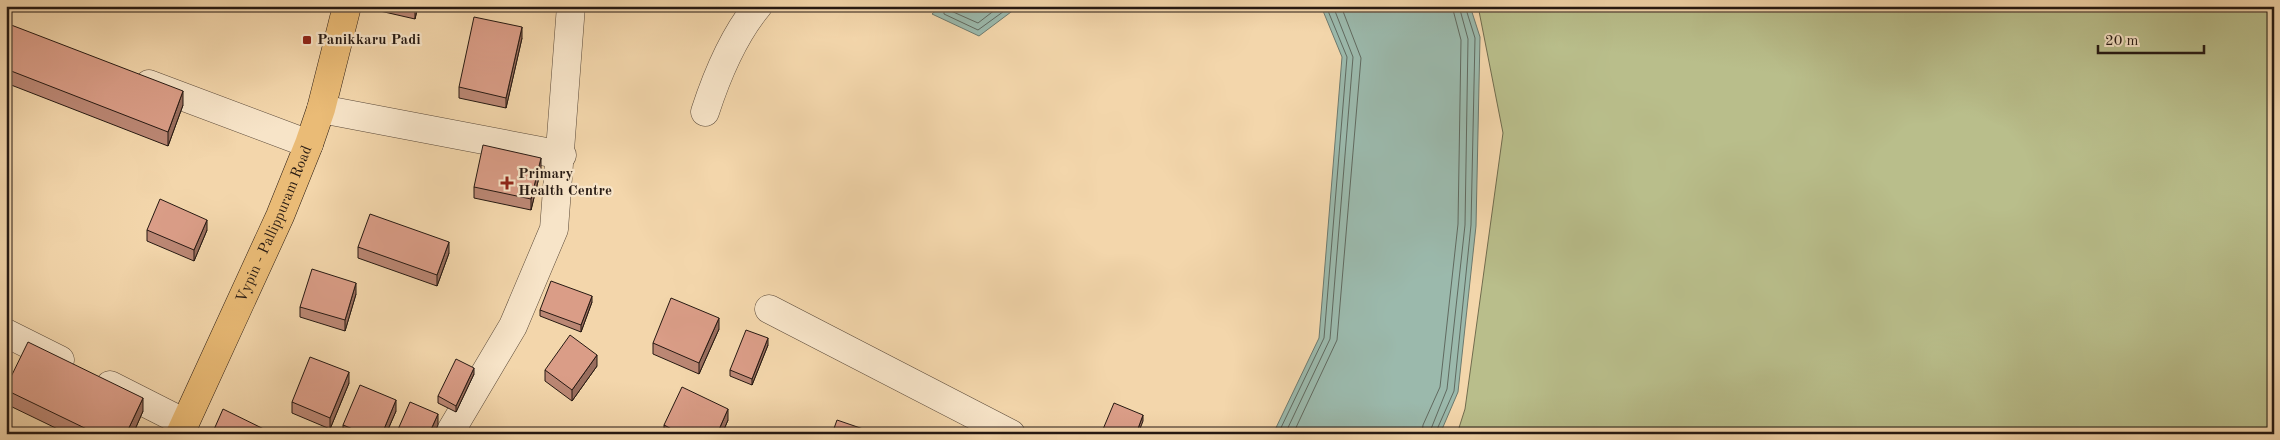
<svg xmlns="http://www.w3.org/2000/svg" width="2280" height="440" font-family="'Old Standard TT',serif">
<rect width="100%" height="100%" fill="#f3d6ab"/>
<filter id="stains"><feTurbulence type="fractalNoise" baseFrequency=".004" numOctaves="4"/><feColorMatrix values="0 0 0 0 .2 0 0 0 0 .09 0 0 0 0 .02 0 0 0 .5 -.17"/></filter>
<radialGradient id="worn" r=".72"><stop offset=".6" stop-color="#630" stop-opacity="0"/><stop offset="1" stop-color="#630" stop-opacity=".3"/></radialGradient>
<polygon fill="#b9be8b" stroke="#706c4e" points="1478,6 2274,6 2274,434 1457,434 1465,409 1503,133"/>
<g fill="#9bb9ac" stroke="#6c796e">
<polygon points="941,6 1019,6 979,36 932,14"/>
<polygon points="1321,6 1470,6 1480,37 1476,226 1458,392 1440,434 1273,434 1319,338 1342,57"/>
</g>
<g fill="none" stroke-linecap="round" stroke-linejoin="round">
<g stroke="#60695f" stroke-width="1">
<polyline points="944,6 944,14 978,30 1011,6"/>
<polyline points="950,6 951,11 978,23 1000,6"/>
<polyline points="1278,434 1324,338 1347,57 1326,6"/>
<polyline points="1285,434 1330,339 1353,57 1333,6"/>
<polyline points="1293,434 1337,340 1361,58 1341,6"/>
<polyline points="1422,434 1423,425 1440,387 1458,224 1461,40 1452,6"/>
<polyline points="1429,434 1447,389 1465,225 1468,39 1459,6"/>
<polyline points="1435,434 1454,391 1471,225 1475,38 1465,6"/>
</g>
<defs>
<g id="minor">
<polyline points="149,84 309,144"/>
<polyline points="321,109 562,155"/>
<path d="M705,112C717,75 733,36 758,6"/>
<polyline points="769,309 1011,434"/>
<polyline points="6,333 60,360"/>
<polyline points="110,385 185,423"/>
<polyline points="449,434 513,326 554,229 571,6"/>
</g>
<g id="major">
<path id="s1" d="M180,434L280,216L309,144L321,109L347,6"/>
</g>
</defs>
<use href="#minor" stroke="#594838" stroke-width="29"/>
<use href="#major" stroke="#261912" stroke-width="29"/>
<use href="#minor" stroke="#f7e4c8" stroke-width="28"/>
<use href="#major" stroke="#eabb76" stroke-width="28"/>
</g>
<g fill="#bb8774" stroke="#261912">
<polygon points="380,6 418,6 415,19 380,11"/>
<polygon points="6,23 183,105 168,146 6,83"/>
<polygon points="522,38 506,108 459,98 459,87"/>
<polygon points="541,169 531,210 474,198 474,187"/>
<polygon points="147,230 207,230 194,261 147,241"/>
<polygon points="358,247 449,253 437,286 358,258"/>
<polygon points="356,294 345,331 300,317 300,307"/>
<polygon points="592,302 581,332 540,316 540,310"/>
<polygon points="719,329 699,374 653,354 653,343"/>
<polygon points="768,345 752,385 730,376 730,370"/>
<polygon points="597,366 572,401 545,381 545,370"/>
<polygon points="474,374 456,412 438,403 438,396"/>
<polygon points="349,383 330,429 292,413 292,402"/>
<polygon points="6,387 143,411 133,434 68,434 6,404"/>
<polygon points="396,411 386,434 343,434 343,425"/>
<polygon points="728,420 722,434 664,434 664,425"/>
</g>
<g fill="#996e5e" stroke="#261912">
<polygon points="415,6 418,6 415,19"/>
<polygon points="522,27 522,38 506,108 506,98"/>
<polygon points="183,91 183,105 168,146 168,132"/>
<polygon points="541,158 541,169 531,210 531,199"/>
<polygon points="207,220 207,230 194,261 194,250"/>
<polygon points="449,242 449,253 437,286 437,275"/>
<polygon points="356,283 356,294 345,331 345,320"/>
<polygon points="592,296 592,302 581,332 581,325"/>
<polygon points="719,318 719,329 699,374 699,363"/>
<polygon points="768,338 768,345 752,385 752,379"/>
<polygon points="597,355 597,366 572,401 572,390"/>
<polygon points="474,368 474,374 456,412 456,406"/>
<polygon points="349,372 349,383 330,429 330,418"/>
<polygon points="143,398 143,411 133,434 126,434"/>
<polygon points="396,400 396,411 386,434 382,434"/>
<polygon points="728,409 728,420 722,434 717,434"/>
<polygon points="438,414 438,425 434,434 429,434"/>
<polygon points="1143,415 1143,421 1138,434 1136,434"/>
</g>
<g fill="#da9d87" stroke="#261912">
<polygon points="406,6 415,6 415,8"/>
<polygon points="474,17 522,27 506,98 459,87"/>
<polygon points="6,23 183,91 168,132 6,69"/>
<polygon points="483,145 541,158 531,199 474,187"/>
<polygon points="160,199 207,220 194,250 147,230"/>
<polygon points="370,214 449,242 437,275 358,247"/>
<polygon points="312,269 356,283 345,320 300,307"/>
<polygon points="551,281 592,296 581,325 540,310"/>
<polygon points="671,298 719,318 699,363 653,343"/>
<polygon points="746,330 768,338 752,379 730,370"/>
<polygon points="570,335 597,355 572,390 545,370"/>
<polygon points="28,342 143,398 126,434 97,434 6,390 6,387"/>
<polygon points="310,357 349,372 330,418 292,402"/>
<polygon points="456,359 474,368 456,406 438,396"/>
<polygon points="360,385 396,400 382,434 365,434 343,425"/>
<polygon points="682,387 728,409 717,434 681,434 664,425"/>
<polygon points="410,402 438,414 429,434 396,434"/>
<polygon points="1114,403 1143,415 1136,434 1101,434"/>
<polygon points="223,409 274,434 212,434"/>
<polygon points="837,420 872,432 871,434 832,434"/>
</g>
<g fill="#8f2418" stroke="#f7e4c8" stroke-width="2">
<rect x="302" y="35" width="10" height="10" rx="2.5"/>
<path d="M504.5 175.5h5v5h5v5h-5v5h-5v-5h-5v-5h5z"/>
</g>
<g text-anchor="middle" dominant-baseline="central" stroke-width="4.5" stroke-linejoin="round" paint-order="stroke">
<g font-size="15" font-weight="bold" fill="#261912" stroke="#f7e4c8" text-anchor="start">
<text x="317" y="40">Panikkaru Padi</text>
<text x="518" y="174">Primary<tspan x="518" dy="17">Health Centre</tspan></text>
</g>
<g font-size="15" fill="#261912" stroke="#f7e4c8">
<text stroke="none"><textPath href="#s1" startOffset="230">Vypin - Pallippuram Road</textPath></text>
</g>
</g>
<rect width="2280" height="440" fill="none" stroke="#f3d6ab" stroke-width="25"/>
<rect x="8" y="8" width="2265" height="425" fill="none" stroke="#261912" stroke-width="2.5"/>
<rect x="12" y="12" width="2255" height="415" fill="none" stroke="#261912"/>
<path d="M2098 45v8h106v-8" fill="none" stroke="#261912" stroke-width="2.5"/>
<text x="2105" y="45" font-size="15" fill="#261912" stroke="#f7e4c8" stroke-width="4" paint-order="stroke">20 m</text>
<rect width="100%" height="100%" filter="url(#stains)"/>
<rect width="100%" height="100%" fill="url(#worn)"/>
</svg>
